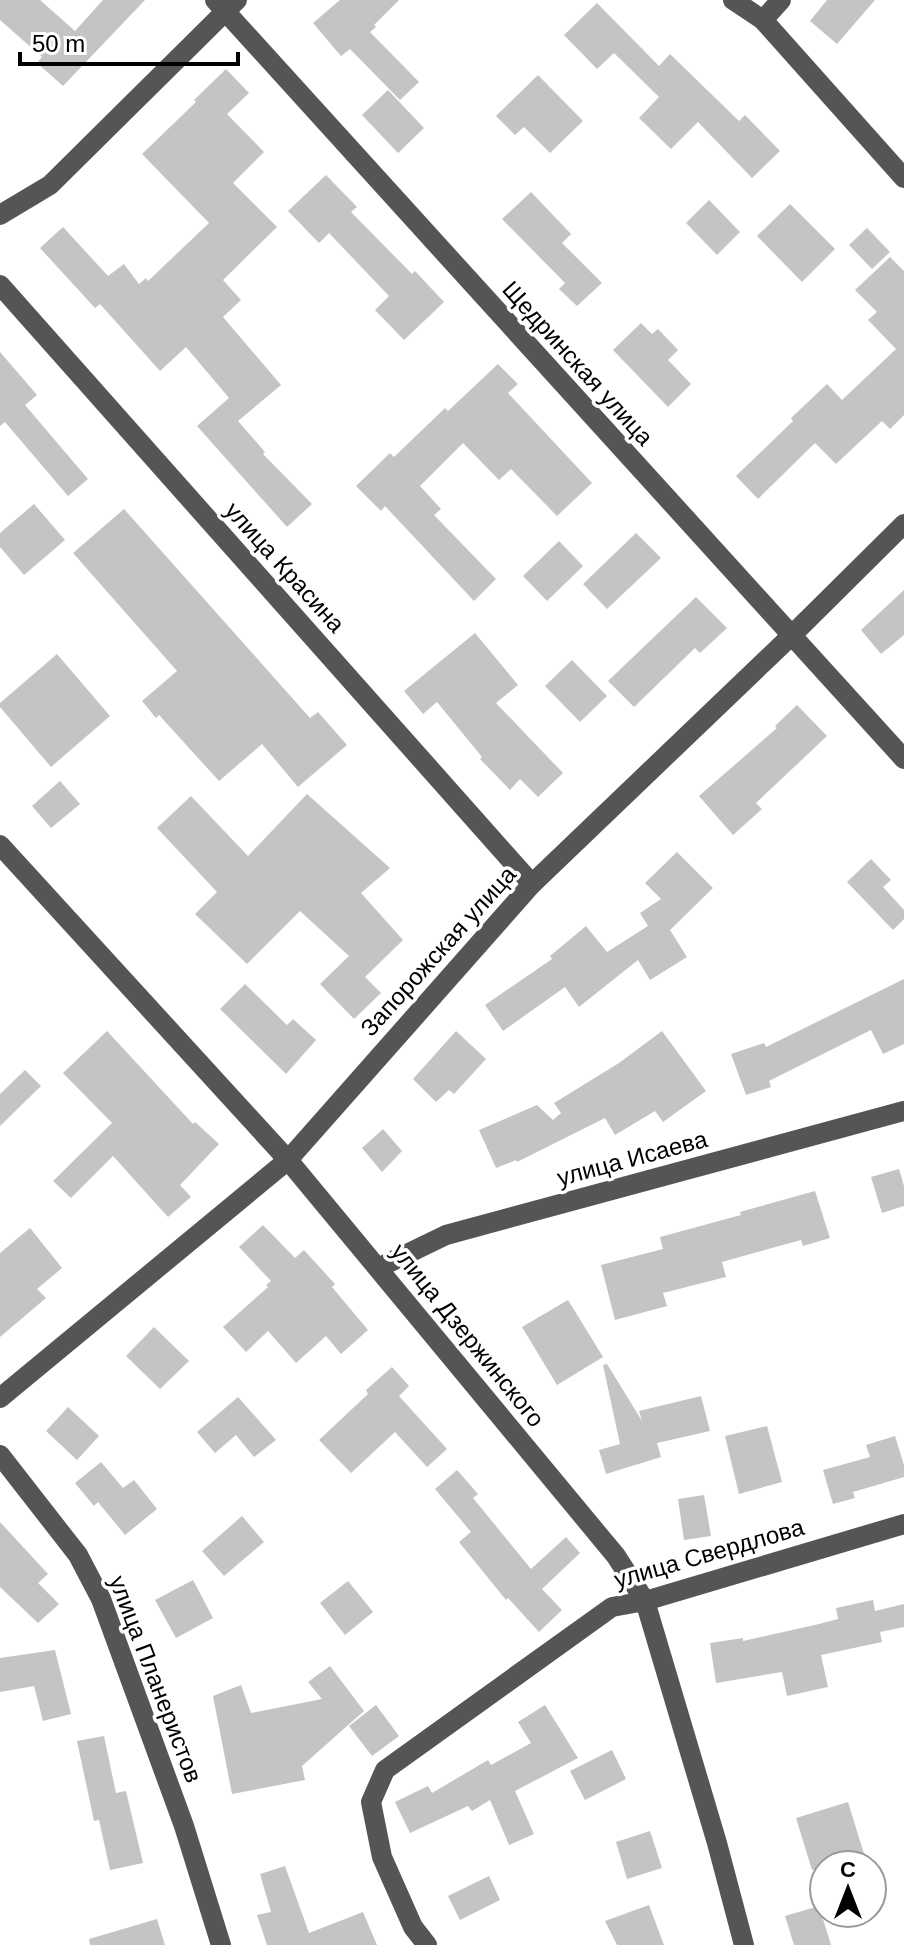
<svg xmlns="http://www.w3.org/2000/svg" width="904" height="1945" font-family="Helvetica,sans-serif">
<rect width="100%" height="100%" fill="#fff"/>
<g fill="#c4c4c4">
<polygon points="0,0 40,0 75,31 103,0 145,0 63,86 37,63 42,57 0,20"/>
<polygon points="340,0 399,0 374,25 376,27 370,32 419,82 400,100 350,49 341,56 313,23"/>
<polygon points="827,0 875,0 837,44 810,21"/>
<polygon points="597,3 659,66 670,54 739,121 745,115 780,151 752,178 698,122 671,149 639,118 659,97 614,53 597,69 564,35"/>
<polygon points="226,69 249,93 227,114 264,152 233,183 277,227 223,280 241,300 223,317 281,385 238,421 265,452 263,454 312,504 287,527 197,426 229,398 186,347 160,371 100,304 95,308 40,248 63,227 108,276 124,264 139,284 146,278 148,281 209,223 142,154 196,102 194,100"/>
<polygon points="538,75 583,121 550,153 524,127 515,135 496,116"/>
<polygon points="388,90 424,128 398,153 362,115"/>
<polygon points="326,175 357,207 351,212 412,274 415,271 444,302 404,340 375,310 389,296 329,233 319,243 288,211"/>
<polygon points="531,192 571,234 562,243 602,283 577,306 559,289 565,283 502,219"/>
<polygon points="709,200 740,232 717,255 686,223"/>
<polygon points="790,204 835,249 802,282 757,236"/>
<polygon points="867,228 890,252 872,269 849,245"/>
<polygon points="890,257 904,271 904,415 890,429 882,421 836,464 815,443 758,499 736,476 793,421 791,418 827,384 842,400 896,349 868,320 877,312 855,290"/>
<polygon points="641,323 652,334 658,329 678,350 668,360 691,384 668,407 613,350"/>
<polygon points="0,352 37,395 25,405 88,479 68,496 5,422 0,426"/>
<polygon points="498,364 518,384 508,393 592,483 557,516 511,469 499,480 463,443 420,486 441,509 434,515 496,579 474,601 385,506 381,511 356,486 390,453 394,457 445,408 448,411"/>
<polygon points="34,504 65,540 24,575 0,547 0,533"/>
<polygon points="124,509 310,718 318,712 347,745 298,787 262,744 219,781 159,715 156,718 142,701 177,671 73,553"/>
<polygon points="636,533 661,558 607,609 583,584"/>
<polygon points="559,541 583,566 547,601 523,576"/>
<polygon points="904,590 904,635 881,654 861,630"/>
<polygon points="696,597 727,628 700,653 695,648 634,707 608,681"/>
<polygon points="475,633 518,685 496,703 563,773 538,797 520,779 510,790 480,759 482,757 437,702 423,714 404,691"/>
<polygon points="57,654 110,716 51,767 0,707 0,703"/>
<polygon points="572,660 607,696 580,722 545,686"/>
<polygon points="797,705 827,736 756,803 762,809 733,835 699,796 777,728 775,726"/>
<polygon points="60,781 80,804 51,828 32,806"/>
<polygon points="307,794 390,868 361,893 403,940 365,977 381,993 354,1019 320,984 349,956 300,911 247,964 195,914 217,892 157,828 191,796 248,856"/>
<polygon points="677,852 713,888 670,930 687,957 650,980 638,960 579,1007 565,987 503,1031 485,1005 552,959 550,956 586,926 607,952 648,926 640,913 661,899 645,883"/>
<polygon points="871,859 891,880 883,887 904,910 904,919 893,930 847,882"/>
<polygon points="904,979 904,1044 883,1054 871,1030 769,1081 771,1087 746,1095 731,1054 764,1043 766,1047"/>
<polygon points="245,984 287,1025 293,1019 316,1040 286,1074 220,1009"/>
<polygon points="107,1031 193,1124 195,1122 219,1144 180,1185 191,1197 168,1217 113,1156 71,1198 53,1181 112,1123 63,1073"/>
<polygon points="456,1031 486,1059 454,1094 449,1090 436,1102 413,1079"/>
<polygon points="662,1031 706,1091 663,1122 655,1111 615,1135 605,1118 517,1162 516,1160 496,1168 479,1130 537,1105 553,1120 561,1113 554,1103 619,1063"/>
<polygon points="25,1070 41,1086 0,1126 0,1094"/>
<polygon points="383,1129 402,1151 382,1172 362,1148"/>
<polygon points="899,1169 904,1186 904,1206 882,1213 871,1177"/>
<polygon points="815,1191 830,1238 803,1246 801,1240 722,1262 726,1277 663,1293 667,1306 615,1320 601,1265 663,1249 660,1237 741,1215 740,1212"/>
<polygon points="263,1225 295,1258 304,1250 335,1284 332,1287 368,1330 341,1354 326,1336 296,1363 268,1331 246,1352 223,1327 268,1287 266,1285 271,1281 239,1247"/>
<polygon points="30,1228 62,1268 37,1289 46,1298 0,1337 0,1253"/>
<polygon points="568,1300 603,1357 557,1385 522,1327"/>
<polygon points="154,1327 189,1361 160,1389 126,1356"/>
<polygon points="607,1364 642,1421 639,1411 701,1396 710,1431 657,1443 661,1457 606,1474 599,1450 620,1444 603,1365"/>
<polygon points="392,1367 409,1386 399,1396 447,1449 427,1467 395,1432 351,1473 319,1440 368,1394 366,1390"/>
<polygon points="238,1397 276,1440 254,1457 236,1435 215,1453 197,1432"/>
<polygon points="68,1407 99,1436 77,1460 46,1431"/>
<polygon points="767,1426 782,1482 739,1494 725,1436"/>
<polygon points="895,1436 904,1465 904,1477 853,1492 855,1498 833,1504 823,1470 870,1457 866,1445"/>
<polygon points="101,1462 123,1488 134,1480 157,1509 125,1535 98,1502 94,1506 75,1483"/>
<polygon points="457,1470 478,1494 473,1498 531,1569 566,1537 580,1553 542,1589 562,1610 539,1632 508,1598 506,1600 459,1542 471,1532 435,1489"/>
<polygon points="704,1495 711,1536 684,1540 678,1499"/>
<polygon points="242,1516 264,1542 224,1576 202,1551"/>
<polygon points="0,1522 48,1574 38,1583 59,1604 38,1623 0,1587"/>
<polygon points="193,1580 213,1618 176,1638 155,1600"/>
<polygon points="348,1581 373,1612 345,1635 320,1603"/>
<polygon points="873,1600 875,1611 904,1604 904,1627 880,1632 882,1642 821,1655 828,1687 787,1696 782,1672 716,1683 710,1643 743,1638 743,1641 819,1624 838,1619 836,1608"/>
<polygon points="55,1650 71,1714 43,1721 34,1686 0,1692 0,1658"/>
<polygon points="330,1666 364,1711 302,1766 305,1780 232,1794 213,1696 241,1685 251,1713 322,1699 308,1682"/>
<polygon points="376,1705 399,1736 372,1756 349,1726"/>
<polygon points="545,1705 578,1758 515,1791 534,1834 509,1845 490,1800 472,1811 468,1806 410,1833 395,1802 428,1786 432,1793 488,1760 491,1765 531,1743 518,1722"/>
<polygon points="104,1736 116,1793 126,1791 143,1863 110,1870 99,1820 94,1821 77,1741"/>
<polygon points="612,1750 626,1779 585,1800 570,1771"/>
<polygon points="848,1802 864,1854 812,1870 796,1818"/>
<polygon points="650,1831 662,1868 627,1879 616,1842"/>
<polygon points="285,1866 309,1933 363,1912 377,1945 267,1945 257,1915 271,1912 260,1874"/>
<polygon points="489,1876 500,1900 460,1920 448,1896"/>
<polygon points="649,1905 664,1945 617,1945 605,1921"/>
<polygon points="819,1906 831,1945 794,1945 785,1916"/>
<polygon points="157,1919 165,1945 90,1945 89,1939"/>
</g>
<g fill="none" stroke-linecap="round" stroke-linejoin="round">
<g stroke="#555" stroke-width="20">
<polyline points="215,0 904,759"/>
<polyline points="733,0 763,20 904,178"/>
<polyline points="763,20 781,0"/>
<polyline points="0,215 50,185 237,0"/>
<polyline points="0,285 532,884"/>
<polyline points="0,845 288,1160 616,1556 645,1601 717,1843 744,1945"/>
<polyline points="378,1268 446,1235 904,1111"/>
<polyline points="0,1398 288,1160 532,884 791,636 904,524"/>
<polyline points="0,1455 78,1555 101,1599 184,1826 221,1945"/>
<polyline points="427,1945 413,1927 382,1857 371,1802 385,1770 612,1607 645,1601 904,1524"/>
</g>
</g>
<g text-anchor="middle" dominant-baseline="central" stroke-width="7" stroke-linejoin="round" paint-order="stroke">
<g font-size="24" fill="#000" stroke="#fff">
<text transform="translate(578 363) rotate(48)">Щедринская улица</text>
<text transform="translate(285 567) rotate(48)">улица Красина</text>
<text transform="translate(438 951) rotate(-48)">Запорожская улица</text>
<text transform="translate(632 1158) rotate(-15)">улица Исаева</text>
<text transform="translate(468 1335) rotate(51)">улица Дзержинского</text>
<text transform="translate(709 1553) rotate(-16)">улица Свердлова</text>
<text transform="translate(156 1679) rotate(69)">улица Планеристов</text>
</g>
</g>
<g transform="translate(848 1889)"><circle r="38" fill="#ffffff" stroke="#999999" stroke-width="2"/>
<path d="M0-6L14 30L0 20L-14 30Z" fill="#000000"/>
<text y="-12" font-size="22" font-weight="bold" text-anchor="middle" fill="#000000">С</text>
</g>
<path d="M20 52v12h218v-12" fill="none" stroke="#000000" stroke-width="4"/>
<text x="32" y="52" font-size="24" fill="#000000" stroke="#ffffff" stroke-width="6" paint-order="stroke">50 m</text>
</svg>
